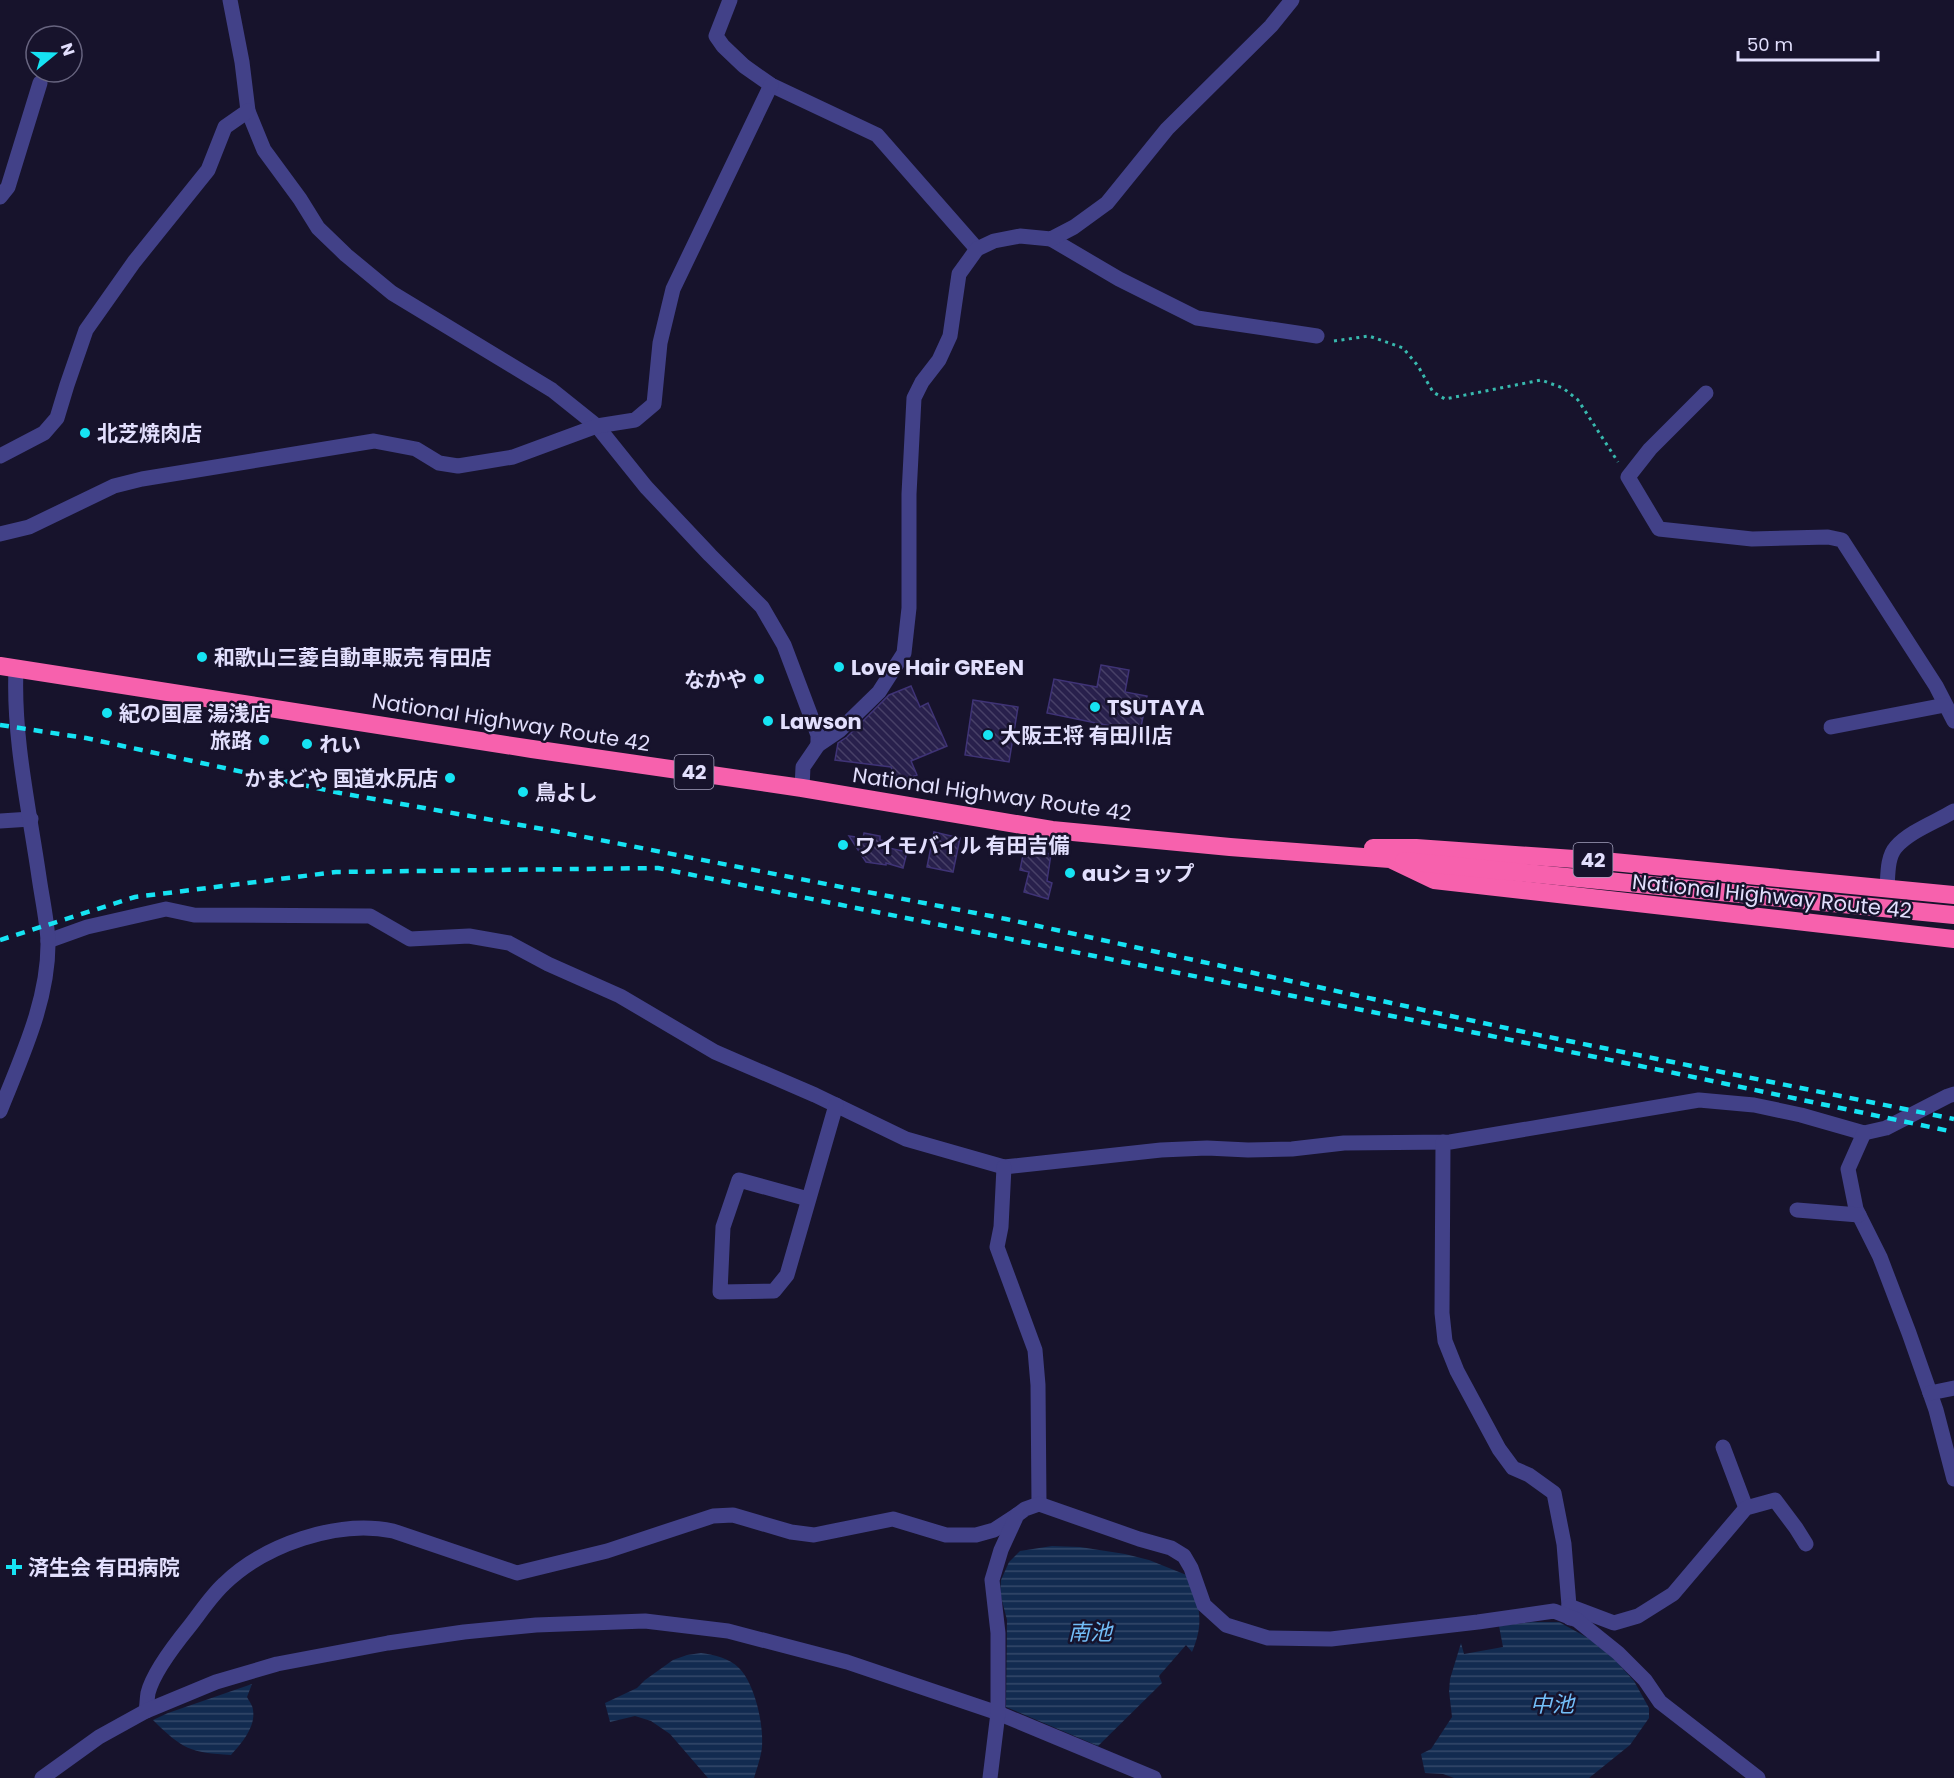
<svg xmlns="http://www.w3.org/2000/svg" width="1954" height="1778" font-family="Poppins,'Noto Sans JP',sans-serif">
<defs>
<pattern id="water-rules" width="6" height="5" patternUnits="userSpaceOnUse" patternTransform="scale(1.5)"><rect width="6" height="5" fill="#122b50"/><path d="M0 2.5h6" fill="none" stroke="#34496a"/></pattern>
<pattern id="building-back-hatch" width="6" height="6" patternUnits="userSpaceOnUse" patternTransform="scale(1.5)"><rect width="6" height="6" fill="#28204c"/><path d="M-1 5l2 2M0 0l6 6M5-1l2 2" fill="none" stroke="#474067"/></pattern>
</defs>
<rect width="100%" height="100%" fill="#17132c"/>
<g fill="url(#water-rules)">
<path d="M1052,1546L1080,1547L1125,1554L1149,1560L1189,1576C1199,1606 1205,1621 1192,1652L1186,1645L1159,1676L1162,1683L1098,1746L1006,1707L1007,1620L1000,1593L1001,1580L1009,1562L1020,1551Z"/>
<polygon points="1532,1622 1559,1622 1588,1638 1614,1659 1634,1681 1649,1708 1649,1718 1630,1745 1589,1778 1454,1778 1443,1774 1425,1773 1421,1754 1431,1749 1452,1717 1449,1691 1450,1679 1461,1643 1464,1654 1503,1647 1499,1626"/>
<path d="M701,1653C715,1655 729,1658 739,1668C755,1684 764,1725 762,1747C761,1757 757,1768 754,1778H708L670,1734L651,1721L635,1716L610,1722L605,1703L637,1688L645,1680L673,1660L687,1655Z"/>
<path d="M252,1684L247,1697C249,1701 253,1706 253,1710C256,1727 241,1744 231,1755C191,1753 182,1749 153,1720L168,1713Z"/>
</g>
<g fill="url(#building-back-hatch)" stroke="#3f3376" stroke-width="1.5">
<polygon points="1101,665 1129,670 1125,692 1147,696 1140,732 1047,713 1054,679 1097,687"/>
<polygon points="911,686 920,707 928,703 947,746 911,761 917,775 897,783 891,767 835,760 838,743 847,737 889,695"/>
<polygon points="973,700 1018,707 1009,762 965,755"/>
<polygon points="934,832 960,838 953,872 927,867"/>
<polygon points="864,833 880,836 880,840 890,842 889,848 907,852 903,868 886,863 886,865 866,862 849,836 863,838"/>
<polygon points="1024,850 1051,854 1047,881 1052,883 1048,899 1024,892 1029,872 1020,870"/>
</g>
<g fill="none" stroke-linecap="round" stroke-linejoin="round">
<polyline stroke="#38b9ae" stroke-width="3" stroke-dasharray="3 4.5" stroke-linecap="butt" points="1334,341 1369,336 1403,348 1418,366 1433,392 1445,399 1541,380 1563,388 1578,400 1618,462"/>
<g stroke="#424188" stroke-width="15">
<polyline points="230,0 242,62 248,111 264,150 300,199 318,228 346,255 392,293 552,390 597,426 646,487 710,555 762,607 784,645 818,735 818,745"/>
<polyline points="730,0 716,36 723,46 744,66 771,85 877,135 977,249"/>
<polyline points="0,197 8,187 40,83"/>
<polyline points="1051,239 1119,279 1197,318 1317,336"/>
<polyline points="1706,393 1650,449 1628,477 1659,529 1752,539 1828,537 1842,540 1936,686 1954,721"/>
<polyline points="0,456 44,433 57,418 67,385 86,330 134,262 208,170 225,127 248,111"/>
<polyline points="0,534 29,527 114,486 142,479 374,441 416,449 439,463 458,466 513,457 597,426 635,420 654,404 660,343 673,289 771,85"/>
<polyline points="1831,727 1945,705"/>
<polyline points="802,788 803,767 818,745 840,730 879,692 904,653 909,608 909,494 914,398 922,382 939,360 950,336 959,274 977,249 994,241 1020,236 1051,239 1074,227 1107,203 1167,129 1271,26 1292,0"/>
<polyline points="0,821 31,819"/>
<path d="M1887,889C1888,875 1887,857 1896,847C1910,831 1936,822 1954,811"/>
<polyline points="48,941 87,927 166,909 194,915 370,916 410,939 469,936 509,943 548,964 620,996 715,1052 815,1095 906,1139 1004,1167 1161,1150 1207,1148 1248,1150 1292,1149 1344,1143 1450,1142 1699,1100 1754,1105 1801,1115 1864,1133 1886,1128 1948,1096 1954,1094"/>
<path d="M0,1111C21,1058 49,1000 48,941C47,920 42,898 39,877C29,808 13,738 16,669"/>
<polyline points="1864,1133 1848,1169 1856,1209 1880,1257 1909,1333 1936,1410 1954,1479"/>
<polyline points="1443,1142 1442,1313 1445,1341 1457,1371 1499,1449 1513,1468 1529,1475 1554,1493 1564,1544 1570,1618"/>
<polyline points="1004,1167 1001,1227 997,1247 1035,1350 1038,1385 1039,1504"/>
<polyline points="808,1199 739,1180 723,1227 720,1292 774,1291 787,1275 836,1105"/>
<polyline points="1797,1210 1859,1215"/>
<polyline points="1930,1393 1954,1388"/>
<polyline points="1723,1447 1746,1508"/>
<polyline points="1569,1606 1614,1623 1638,1616 1673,1594 1746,1508 1775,1500 1796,1528 1806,1544"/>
<path d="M146,1711C147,1706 147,1699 148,1693C153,1673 176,1643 189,1627C200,1613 211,1596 224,1584C264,1545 338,1519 393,1531L517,1573L607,1551L713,1516L733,1515L791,1532L814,1535L893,1519L946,1535H976L994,1530L1017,1515"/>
<polyline points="42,1778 99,1737 146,1711 216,1682 277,1664 388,1643 464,1632 536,1625 645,1621 728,1631 847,1662 998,1713 1154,1778"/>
<polyline points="990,1778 998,1713 998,1633 992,1580 1001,1550 1017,1515 1025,1509 1039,1504 1139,1539 1171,1548 1184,1556 1191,1568 1204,1605 1226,1625 1268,1638 1331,1639 1478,1622 1554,1611 1577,1620 1618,1653 1645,1680 1660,1702 1758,1778"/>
</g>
<g stroke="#f761ad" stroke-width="18">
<polyline points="0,666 532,749 802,788 1052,830 1230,847 1390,859 1434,880 1954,939"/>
<polyline points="1373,848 1416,848 1603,861 1954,895"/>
<polyline points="1404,861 1954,915"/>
</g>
<g stroke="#16e3f3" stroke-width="4.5" stroke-dasharray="9 8" stroke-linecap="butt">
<polyline points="0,725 86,738 340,793 554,831 1006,919 1529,1033 1954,1119"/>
<polyline points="0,940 135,897 336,872 658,868 1665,1071 1954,1132"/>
</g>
</g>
<g fill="#16e3f3" stroke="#17132c" stroke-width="2">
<circle cx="85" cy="433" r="6"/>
<circle cx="202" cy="657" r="6"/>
<circle cx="839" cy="667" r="6"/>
<circle cx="759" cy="679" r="6"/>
<circle cx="1095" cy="707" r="6"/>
<circle cx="107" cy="713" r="6"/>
<circle cx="768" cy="721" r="6"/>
<circle cx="988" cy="735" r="6"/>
<circle cx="264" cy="740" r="6"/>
<circle cx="307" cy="744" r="6"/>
<circle cx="450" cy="778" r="6"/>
<circle cx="523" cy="792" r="6"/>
<circle cx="843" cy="845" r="6"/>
<circle cx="1070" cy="873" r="6"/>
<path d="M11 1558h6v6h6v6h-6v6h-6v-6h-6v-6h6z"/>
</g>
<g text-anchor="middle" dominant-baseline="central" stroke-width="5" stroke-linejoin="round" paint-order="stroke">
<g fill="#17132c" stroke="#a5a2be" stroke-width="1.5">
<rect x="674.5" y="755" width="39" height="34" rx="4.5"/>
<rect x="1573.5" y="843" width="39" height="34" rx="4.5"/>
</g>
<g font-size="20" font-weight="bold" fill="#e2dffd">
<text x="694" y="772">42</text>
<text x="1593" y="860">42</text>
</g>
<g font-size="21" font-weight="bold" fill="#e2dffd" stroke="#17132c" text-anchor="start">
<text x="97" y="433">北芝焼肉店</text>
<text x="214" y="657">和歌山三菱自動車販売 有田店</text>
<text x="851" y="667">Love Hair GREeN</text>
<text x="747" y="679" text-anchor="end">なかや</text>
<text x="1107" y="707">TSUTAYA</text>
<text x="119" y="713">紀の国屋 湯浅店</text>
<text x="780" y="721">Lawson</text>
<text x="1000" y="735">大阪王将 有田川店</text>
<text x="252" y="740" text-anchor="end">旅路</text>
<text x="319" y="744">れい</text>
<text x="438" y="778" text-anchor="end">かまどや 国道水尻店</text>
<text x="535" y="792">鳥よし</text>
<text x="855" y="845">ワイモバイル 有田吉備</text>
<text x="1082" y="873">auショップ</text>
<text x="28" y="1567">済生会 有田病院</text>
</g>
<g font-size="21" fill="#e2dffd" stroke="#17132c">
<text transform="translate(511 722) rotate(9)">National Highway Route 42</text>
<text transform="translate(992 794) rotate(8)">National Highway Route 42</text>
<text transform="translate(1772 896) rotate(6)">National Highway Route 42</text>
</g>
<g font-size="22" font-style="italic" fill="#73bef8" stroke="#17132c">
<text x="1090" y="1632">南池</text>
<text x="1552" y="1704">中池</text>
</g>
</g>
<g transform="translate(54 54) rotate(71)"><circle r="28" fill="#17132c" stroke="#686580" stroke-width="1.5"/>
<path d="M0-4.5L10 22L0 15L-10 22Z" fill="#16e3f3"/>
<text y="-9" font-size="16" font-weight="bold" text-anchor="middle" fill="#e2dffd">N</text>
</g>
<path d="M1738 51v9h140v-9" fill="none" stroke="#e2dffd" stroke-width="3"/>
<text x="1747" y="51" font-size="18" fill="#e2dffd" stroke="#17132c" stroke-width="4.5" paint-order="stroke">50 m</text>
</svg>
